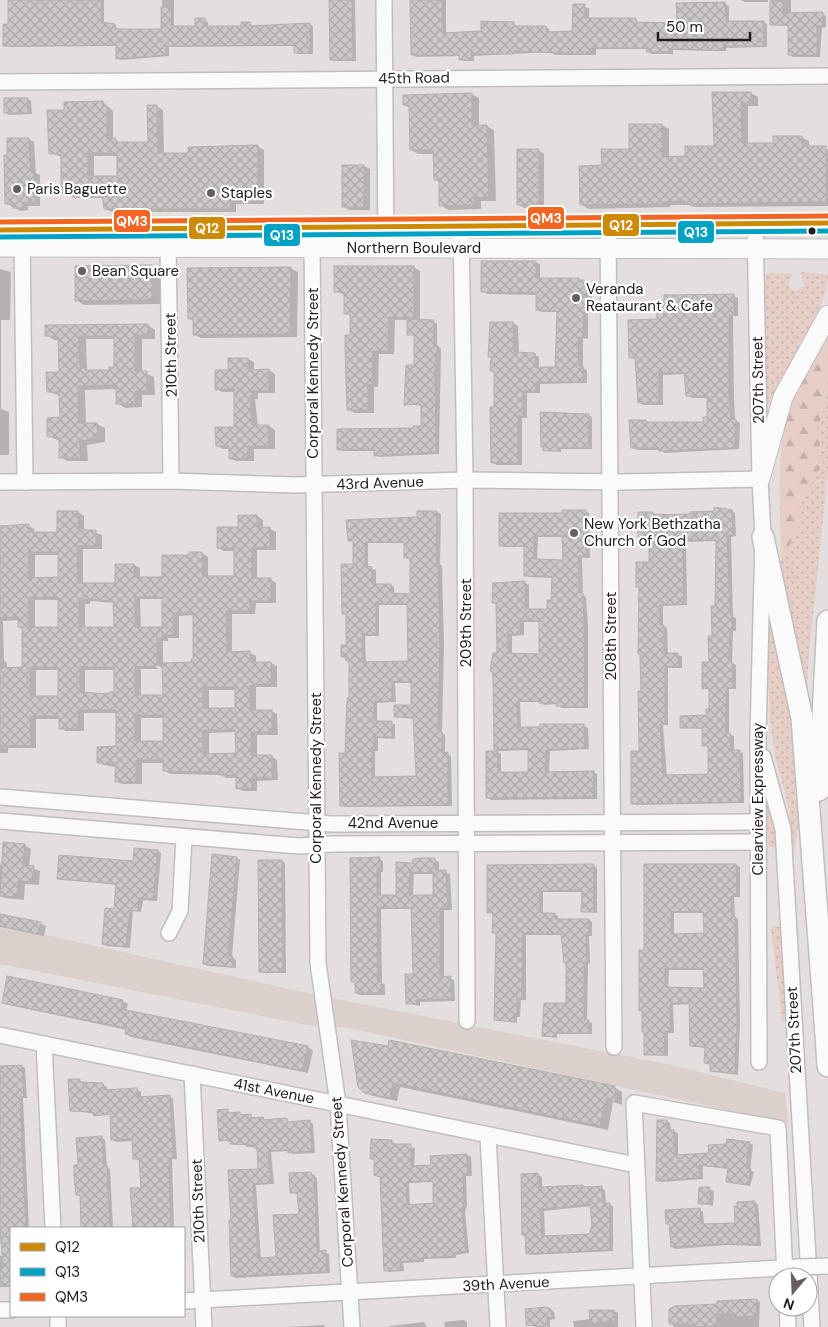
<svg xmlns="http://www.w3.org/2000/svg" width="828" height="1327" font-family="'DM Sans',sans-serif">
<defs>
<pattern id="grass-dots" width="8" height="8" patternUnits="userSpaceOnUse" patternTransform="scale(1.25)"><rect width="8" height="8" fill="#e6cdc6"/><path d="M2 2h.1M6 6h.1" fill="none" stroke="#c5afaa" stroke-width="1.8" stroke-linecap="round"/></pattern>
<pattern id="forest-firs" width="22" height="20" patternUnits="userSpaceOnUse" patternTransform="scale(1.25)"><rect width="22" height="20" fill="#e6cdc6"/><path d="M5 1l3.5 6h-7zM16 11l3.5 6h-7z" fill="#c5afaa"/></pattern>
<pattern id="building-cross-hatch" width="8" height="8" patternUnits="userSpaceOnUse" patternTransform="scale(1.25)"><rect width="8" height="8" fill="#cbc7c6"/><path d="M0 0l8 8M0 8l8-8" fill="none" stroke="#aeaaaa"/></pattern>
</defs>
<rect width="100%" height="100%" fill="#e4dfde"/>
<polygon fill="#dcd0cd" points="0,928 50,936 321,996 667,1064 785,1093 788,1123 348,1028 307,1025 0,964"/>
<g fill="url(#grass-dots)">
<path d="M802,272L828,275C828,311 780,375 765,413L764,275L770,273L793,274L789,283L790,288L795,292L805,285L800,273Z"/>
<polygon points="828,337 828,471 809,653 806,709 788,634 781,559 781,468 792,403"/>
<polygon points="774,622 790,686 801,801 794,857 789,809 775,756 770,722 766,625"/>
<polygon points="765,782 774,820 777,848 768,846 767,818 763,814"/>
<polygon points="771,926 781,927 787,1022 782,1022"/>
</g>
<path fill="url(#forest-firs)" d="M828,337V391L823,415L817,426L823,463L801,504L797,534L781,559C781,511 774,450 791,405C800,381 816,359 828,337Z"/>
<g fill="#0003" fill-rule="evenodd">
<polygon points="8,0 104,0 104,24 115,25 118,30 163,30 162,0 174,0 174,28 196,27 205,20 208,22 208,27 242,27 242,23 250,23 254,27 310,24 313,26 313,54 299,54 295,52 295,46 169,47 169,56 121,60 117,58 117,46 8,47 4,45 9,26"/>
<polygon points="330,0 355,0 356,61 335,61 331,59"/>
<polygon points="412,0 446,0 446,34 483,33 514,23 517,27 546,27 549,29 549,33 574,32 574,5 589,8 589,20 636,20 639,24 679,24 725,4 729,6 729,22 763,22 767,24 767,47 726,48 726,51 716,51 673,50 673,54 651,54 648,49 596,49 596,55 555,55 550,52 474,56 474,61 464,61 461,56 416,57 412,54"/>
<polygon points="741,0 768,0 768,2 745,2"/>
<polygon points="771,0 791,0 791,14 822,14 826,16 826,27 822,28 820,57 793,57 789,55 789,26 771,25"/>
<polygon points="713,93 751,93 758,97 758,106 748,106 748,144 774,144 801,137 809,141 809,148 828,149 828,206 694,207 689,205 670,205 670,207 588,209 581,204 603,166 631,150 662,125 669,129 669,158 686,158 715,148"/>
<polygon points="471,94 479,98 479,126 486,126 494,130 496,201 481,201 481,209 448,210 441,205 440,183 435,179 434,154 418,154 411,150 410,108 404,105"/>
<polygon points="28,99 31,101 32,114 9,115 6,113"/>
<path d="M103,102L113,111V140L122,143H150L156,106L163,110L164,154H189L257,146L264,150V204H236V212H112L105,209L104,198H75L63,192L62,157L50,153L66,111ZM94,156H118L119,177H94Z"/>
<polygon points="28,139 34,142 36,173 40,175 40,206 28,206 28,210 20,211 6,203"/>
<polygon points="538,150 544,154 544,207 524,208 518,204"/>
<polygon points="364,166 370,169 370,210 349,210 344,207"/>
<polygon points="535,262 540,264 540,279 578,279 592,288 592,313 588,313 588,339 583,338 583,368 587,370 587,383 540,384 540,393 527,393 527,418 522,418 522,465 497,465 492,462 496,373 491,371 492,358 489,356 513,323 518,326 519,354 535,355 539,357 539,368 557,368 558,312 542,312 537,310 537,295 487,294 483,291"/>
<polygon points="152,266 160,271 160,304 84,305 76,300"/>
<polygon points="413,267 420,271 420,321 437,323 437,345 441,349 439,454 379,457 376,455 376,451 342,451 338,449 422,427 422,406 406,404 415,366 415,336 409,334 409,320 395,320 394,354 379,354 378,387 374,387 374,413 355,413 349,410 351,316 345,313 345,295 335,291"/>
<polygon points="290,268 298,272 297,337 201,338 194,334 194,321 189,318"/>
<polygon points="0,269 11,272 10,320 1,320 1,409 9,412 9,455 0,455"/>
<polygon points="733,296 738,298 738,316 733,316 734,397 735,420 740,423 739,449 665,453 660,450 637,450 633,447 645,421 649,424 705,423 709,418 708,398 692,398 687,395 686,374 663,375 663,405 644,405 639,403 636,360 630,357 658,321"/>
<path d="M148,325L155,330V339H142V372L154,377L155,395H142V407L125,408L117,403V389L85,390L86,424H97L105,428V442L87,445L88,461H68L60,457V441L48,436L61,419L60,396L48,391L60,373V340H54L46,335ZM86,339H115L116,369L110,371L87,370Z"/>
<polygon points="248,359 254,362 254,371 269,370 275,374 275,393 258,393 258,399 255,399 258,427 269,426 275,430 275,449 254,449 254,461 236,461 230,458 230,449 223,449 217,446 235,428 235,392 222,392 217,389 229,371"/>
<polygon points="588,415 592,417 592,449 561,449 561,452 544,450 542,446"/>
<path d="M585,511L589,513L590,558H582L583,595L586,597L588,625V708H561L557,704L544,705L540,702H520L521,728L584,726L588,728L589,749L550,751L549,773L593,772L597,774V799L491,800L487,797L497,752L501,754V773H530V750L499,751L495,749L498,605L493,603L525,583L529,585V610H548L552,601L553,578L529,577L525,575L526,547H504L500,545L563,514ZM538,537H564V561H537ZM524,622H541L540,656L512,654V636L524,635Z"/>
<path d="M732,511L735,513L736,536L731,537L733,617L736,618V631H733L732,663L736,665V689H729V734L734,736V751L743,753L744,803L636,805L633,803L640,752L641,655L639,653L640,588L637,586L650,563V538L639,536L640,513L691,515ZM717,541L716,607L710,663L704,688L710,690V711L707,717L681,727L703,729V745L709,747V775L667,776L663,725H668V668H682V656L668,654L667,628L663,626V606L687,605L686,542Z"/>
<path d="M78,512L84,516V529L102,535V549H83V584H116L134,565L140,568V578H163L191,556L202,553L208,557V577H235V551H224L218,548L239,528V516H257L263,520V529H270L276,532V550H257V579H270L276,583V603H256L255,614H232V653H250L256,656V663H271L277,666V687H256V711H271L277,714L278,735H257V756H271L277,760L278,780L257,781V791H243L237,788V778H226L221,775L171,774L165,771V763H142V784H122L116,781V767L104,765L98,762L117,748V713H84V731H66L61,728V719H36V748H8V753H0V526H29L34,529V534L58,533V513ZM35,555H59V578L35,579ZM140,599H163V629L141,628ZM35,600H59V628H35ZM90,601L115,603V628H85V604H90ZM195,615L194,660L192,664H163V641H168V638H179V616ZM19,620V627L23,629V668L7,669V663L4,661L3,621ZM152,662L164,669V697H141V669H159L151,664ZM36,670H60V697H36ZM85,670H115V693L110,695L85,694ZM209,690H236V709H209ZM141,718H164V742H141ZM236,732L237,754L209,755V733Z"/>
<path d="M437,512L441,514L440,564L442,566L444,645L442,733L445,735V754L451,756L452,806L345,807L341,805L351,699L350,662L342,656L347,646L348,616L343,613L354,565L355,542L349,540ZM368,543H406V557L411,560V595H394V587L391,585H376V570L368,568ZM379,605H409V662L366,663L365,636H379ZM395,683H412V707L395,717L414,719L417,778H375V751H378V738L395,739V724L377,722V703L396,702Z"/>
<polygon points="24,845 31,849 29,867 40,871 39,885 25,884 24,900 4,898 0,896 0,865"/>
<polygon points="158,851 161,853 157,901 143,900 141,912 133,911 130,948 107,946 103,944 115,910 117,885 58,878 134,863"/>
<polygon points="236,858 240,860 232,957 236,960 236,968 208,966 204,964"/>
<path d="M379,859L383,861V872H381V896H397L414,864L435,860L439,862V871L450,874L452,910H444V978L454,980L455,1001L420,1002V1006L408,1003L414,975L412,909H381L382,983L385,985V995H360L356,993V983L353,981ZM414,874H435L434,897L413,896Z"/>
<polygon points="282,861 285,863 286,973 264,973 260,971"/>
<path d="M646,865H736L740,867V897H734L735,917L738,919L740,1022L738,1075L711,1070L712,1065L706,1063V1048L691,1046L690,1004L673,1005L674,1033H668V1056L645,1054ZM674,913H705V934L674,936ZM669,970H705V989H668Z"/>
<polygon points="594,866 597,868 597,913 583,911 583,892 543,892 543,914 554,914 558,916 558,920 589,920 592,922 592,936 589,936 590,963 588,964 587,1021 592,1023 592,1034 557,1034 557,1038 544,1035 567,1004 568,964 562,935 526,935 526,1000 521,1000 520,1017 517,1017 517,1023 495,1020 497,935 494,933 494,914 489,912"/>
<polygon points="0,915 40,923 46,926 44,936 0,927"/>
<polygon points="122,1001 128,1004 126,1011 307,1047 313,1050 308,1073 131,1037 126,1034 127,1030 9,1005 3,1002"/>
<polygon points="353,1041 614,1087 622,1092 622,1105 613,1102 608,1130 400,1087 397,1101 373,1096 365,1092"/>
<polygon points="22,1066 25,1068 27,1098 23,1098 29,1228 11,1228 11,1287 0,1287 0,1256 3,1255 0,1218 0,1067"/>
<polygon points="79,1080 83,1083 103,1085 107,1087 107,1091 137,1090 141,1092 141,1098 170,1096 173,1099 177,1159 172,1159 174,1228 134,1228 132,1190 142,1189 141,1160 134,1159 133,1141 116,1142 113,1140 111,1116 98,1117 116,1115 116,1113 97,1114 97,1116 95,1114 71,1110"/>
<polygon points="227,1110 231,1114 251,1115 254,1119 287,1120 291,1123 310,1122 313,1124 315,1153 293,1154 289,1151 271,1152 274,1184 256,1185 261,1259 278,1258 300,1215 299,1194 291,1193 311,1173 317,1178 320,1252 329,1254 330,1273 236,1278 232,1276 230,1222 260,1170 258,1150 255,1147 247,1147 243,1144 235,1145 231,1142 220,1140"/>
<polygon points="667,1121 670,1123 671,1131 678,1133 678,1156 710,1154 749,1143 753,1145 750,1170 754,1172 750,1186 727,1182 729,1169 703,1166 703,1179 661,1182 658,1180"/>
<polygon points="102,1138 105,1140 107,1167 110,1169 113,1228 83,1228 81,1197 77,1194 79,1166"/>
<path d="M392,1141L396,1145L415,1148L414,1167L432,1166L467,1155L471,1157L472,1176H466L467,1205L465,1211L469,1253L456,1255V1258L424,1259V1262L403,1263L404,1271L389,1272L385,1270L381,1177L375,1175V1160L372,1158ZM434,1182L435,1205L410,1206L409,1183Z"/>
<path d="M538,1175L542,1177V1188L582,1186L605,1190L606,1204L613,1206V1251L531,1255L527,1253L526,1236L523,1235ZM592,1206L593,1226L590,1235L545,1237L544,1211Z"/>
<polygon points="700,1188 714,1191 713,1206 699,1203"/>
<polygon points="754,1202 758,1204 761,1246 726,1245 676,1249 672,1247 671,1225 667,1223 699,1209 703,1212 704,1225 736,1224"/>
<polygon points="757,1300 760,1302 759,1327 674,1327 671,1323"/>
<polygon points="551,1310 554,1312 555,1319 550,1320 550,1327 528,1325"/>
<polygon points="590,1311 614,1311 618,1313 618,1327 574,1327 573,1321 591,1319"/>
<polygon points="464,1320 467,1322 467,1327 445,1327 444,1322"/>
<polygon points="424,1322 427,1327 390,1327 390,1326"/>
<polygon points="323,1325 326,1327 288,1327"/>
</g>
<g fill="url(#building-cross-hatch)" stroke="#b4b0af" fill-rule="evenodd">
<polygon points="8,0 101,0 101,22 115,24 115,29 161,29 161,7 171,7 171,26 195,26 195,18 205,18 205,26 241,26 241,22 250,22 250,26 310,23 310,53 294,53 294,45 166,46 166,55 116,59 116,45 3,46 3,24 8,24"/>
<polygon points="329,0 352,0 353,60 330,60"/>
<polygon points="410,0 442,0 443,33 481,31 481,21 514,22 514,26 546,26 546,32 572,31 573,4 585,4 585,18 636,18 636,22 677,23 676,3 725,2 726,21 764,21 764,46 723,46 723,50 712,50 670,49 670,52 646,52 647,48 592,48 593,53 582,54 514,51 514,54 471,54 471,60 459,60 459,55 411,55"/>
<polygon points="770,1 783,1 783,13 823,12 823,25 817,26 817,55 788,55 788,25 770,25"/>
<polygon points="712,92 751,92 751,103 741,103 742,143 773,143 773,136 802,136 802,146 826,146 826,202 685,204 685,201 663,202 663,204 580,205 579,166 602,165 601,149 629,149 629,124 662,124 662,157 685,156 685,146 714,146"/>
<polygon points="472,93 472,125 487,125 489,197 474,198 474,205 439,206 439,180 434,180 433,150 410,150 409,105 403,105 403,95"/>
<rect x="4" y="98" width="24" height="15"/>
<path d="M103,101V106H107V139L116,138V142H148L147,105H157L158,153H188V147L258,145V201H230V209H104L102,194L68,195L67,193H61V154H49L47,110H64V102ZM88,153H117V176H88Z"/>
<polygon points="7,138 29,138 31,171 34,171 35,203 23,203 23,208 13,208 13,204 5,204 4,155 7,155"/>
<rect x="517" y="149" width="22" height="56"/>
<rect x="342" y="165" width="22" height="42"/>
<polygon points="481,261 536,261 536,278 579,278 579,280 584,280 584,284 587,284 587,311 584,311 583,337 578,337 579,366 583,366 583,382 536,382 536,391 523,391 523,416 518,416 518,463 491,463 490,407 494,407 494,371 490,371 491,357 488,357 490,322 513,322 514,352 535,353 535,367 555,367 557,311 536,310 536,293 481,292"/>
<polygon points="152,265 152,300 75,301 75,266"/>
<polygon points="334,266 414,266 414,317 389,317 388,351 373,351 372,384 368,384 368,410 347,410 345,348 345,335 350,335 350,314 344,314 344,292 334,292"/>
<polygon points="291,267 290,334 193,335 193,319 188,319 187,268"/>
<polygon points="734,294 734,315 729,315 729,394 731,419 736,419 735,448 659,451 659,448 631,448 629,420 646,420 646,422 703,422 703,417 707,417 707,396 686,396 684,373 659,373 659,403 638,403 635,358 629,358 628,320 657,319 656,301 664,301 664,295"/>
<polygon points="407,319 434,320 434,342 435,346 438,346 435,362 436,452 374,456 374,449 337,450 337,429 413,428 413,426 421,426 421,404 404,405 406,365 414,365 414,335 407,335"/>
<path d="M148,324V335H135V371H147V391H135V404H116V385L78,386L79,423H97L98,438L80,441V458H59V437H47V418L60,417L59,392H47L46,372H59L58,336H45V325ZM79,336H114V367H109V370H85V368H80Z"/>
<polygon points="228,358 248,358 248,370 269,369 269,391 252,391 252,396 250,396 252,425 269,425 269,446 248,446 248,458 229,459 229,446 216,446 215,427 234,427 234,389 215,390 215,370 228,370"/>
<polygon points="540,412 589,414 589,448 558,448 558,451 543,451 543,447 541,447"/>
<path d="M714,507L732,510L733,535H727L730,615H732L733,630H730L729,662H732L733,688H726V733H730L731,750H740L741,802L631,804V751H639L638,691H641L640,654H638L639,587H636V562H649V537H638V512H653V515L690,514V512L714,511ZM683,540H716L715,606H711L712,636H708L709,662H702V689L709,688V709H706V715L680,716V728H702V746H708V774L663,775L660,724H665V666L679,667L678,653H664V625H660V605L684,604Z"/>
<path d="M562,510H586V556H579V593H583L584,622L585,707L556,706V703H539V701H517L518,727H540V724H584L585,748L546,750L545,772L594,771L593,797L486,798V751H498V772H528V748L494,750L493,677L492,671H490L493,653H497L496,603H492L493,583L525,581V609H547V600H551L552,576H524V546H499V513H562ZM562,535L563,560L534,559V536ZM520,620L539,621V654L508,653V634H520Z"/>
<path d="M57,511H78L79,528H84V530H96V546H77L78,583H115V564H134V577H162V555H189V552H202L203,576H234V548H217V527H238V515H257V528L270,527V547H252V578H271V601H250V611H226L227,652L250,651L251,662H271L272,684L250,685V710H272V732H251V755H272V778H251L252,788L236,789V775H219V772L163,771V760H136V782H115V764L97,763V747L116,746V710H79L78,729H59V716H30L31,746L0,745V668L22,667V627H18V617L0,618V526L29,524V532H57ZM29,552H58V577L29,578ZM29,597H58V627H29ZM135,597H162V629V627H135ZM84,599L113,601L114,627H79V601H84ZM193,612V659H191V662L162,663L163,695H135V667L157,666V638H162V635H174L173,613ZM30,667H58V696H30ZM80,667H114V692H109V694L80,692ZM203,687H235V708H203ZM135,715H163V741H135ZM203,730H235L236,753L203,754Z"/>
<path d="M417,511H437L436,562H438L440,642L438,732H442V753L448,752V805L340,806L339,753H345L347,698H349V661H346V657H341V645H346V614H342L341,564H353V541H348L346,520L417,517ZM365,542H404V558H410V594L391,593V584H372V567L365,566ZM376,603L407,604L408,661L363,662L362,634L376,635ZM392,681L411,682V705H394V717H413L416,776L372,777V749H375L374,737H392V721H374V701H392Z"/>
<polygon points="3,842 25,844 23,865 34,866 32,882 19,881 17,897 0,896"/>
<polygon points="134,848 158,850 153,900 139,898 138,911 130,910 126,947 102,944 105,908 114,909 116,884 57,879 59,855 133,861"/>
<polygon points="212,854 237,857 228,956 233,957 232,967 203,964"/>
<path d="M380,857V870H377V895H396V862L412,863L413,859L419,858H435V870H446L448,908H440V977L451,976V999L416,1000V1004H406L405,974H413L411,908L377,907L378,982H381V993H355V982H351L350,858ZM410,872L433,873V895H409Z"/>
<polygon points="258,860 282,860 283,972 259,972"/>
<polygon points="594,864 594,912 581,912 582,890 540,891 540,913 555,913 555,919 589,919 589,935 586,935 587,962 584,962 584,1020 589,1020 589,1033 554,1033 554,1037 542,1036 544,1003 566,1003 566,963 564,963 561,934 523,933 522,998 517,998 517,1016 514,1016 514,1022 494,1020 496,933 492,933 493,913 487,913 487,865"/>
<path d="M644,864H736L737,896H731L732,916H735L737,1019L735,1074L710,1071V1064L704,1063L705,1047L690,1046L689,1003H670V1031H665L664,1055H644V1032H642V1011H639V950H644ZM695,911L703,912L704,933L671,934V912ZM665,968L703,969L704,988L665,987Z"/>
<polygon points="0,914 41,922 38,934 0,926"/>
<polygon points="7,976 123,1000 121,1009 308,1046 302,1071 125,1034 126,1028 2,1003"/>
<polygon points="351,1040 388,1046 389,1040 615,1086 615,1102 606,1099 600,1126 393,1083 390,1098 364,1093 358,1087"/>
<polygon points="22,1065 24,1096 20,1097 26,1228 11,1228 11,1285 0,1286 0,1267 3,1267 0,1230 0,1066"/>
<polygon points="68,1079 80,1079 80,1082 103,1083 104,1090 137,1088 138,1097 170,1095 173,1157 169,1158 171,1228 133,1228 130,1188 141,1188 139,1159 133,1159 132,1139 111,1140 110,1114 94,1116 93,1112 70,1111"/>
<polygon points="228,1109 228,1113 240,1112 240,1115 251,1114 251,1118 263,1117 264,1120 287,1118 288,1122 310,1120 312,1151 288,1153 288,1150 268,1151 271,1183 253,1184 258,1258 276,1257 273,1215 299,1214 297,1193 290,1193 289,1173 311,1172 311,1175 314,1175 317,1251 326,1250 326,1272 231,1276 229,1220 231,1220 228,1170 258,1169 257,1148 254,1148 253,1145 230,1144 230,1140 219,1141 217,1110"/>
<polygon points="657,1120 667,1120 668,1130 674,1130 675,1155 709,1153 708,1145 726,1144 727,1139 750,1142 746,1168 751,1169 747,1185 726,1182 728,1168 699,1165 700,1178 656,1181"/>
<polygon points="102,1136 104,1165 107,1165 110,1228 81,1228 80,1195 76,1195 74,1175 74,1165 78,1165 76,1138"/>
<path d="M371,1139L392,1140V1144H411V1166L431,1165L430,1156L467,1154L468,1174L463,1175L464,1202L462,1209L466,1251L453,1253V1256L421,1258V1260L400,1262V1270L384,1271L380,1177L374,1175V1159H370ZM433,1181V1203L407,1205L406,1182Z"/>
<path d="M538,1173L539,1187L583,1185V1187L602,1186L603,1203H610V1250L526,1254L525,1235H522L521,1174ZM590,1204L592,1226L589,1234L542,1236L540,1209Z"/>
<polygon points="699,1187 710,1187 710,1204 698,1204"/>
<polygon points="755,1201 758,1244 721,1244 671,1247 669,1224 666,1224 665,1210 700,1208 701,1224 735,1223 734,1206 737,1206 737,1202"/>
<polygon points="757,1299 756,1316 734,1317 734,1313 716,1314 716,1326 693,1327 693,1325 669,1324 669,1309 675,1306 717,1304 717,1301"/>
<polygon points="546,1307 551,1309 552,1318 547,1318 547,1324 544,1324 544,1327 526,1325 525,1309"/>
<polygon points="589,1310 614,1310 615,1321 590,1324"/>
</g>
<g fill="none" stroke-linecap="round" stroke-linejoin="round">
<defs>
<g id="minor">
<polyline points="384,0 386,248"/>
<polyline points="0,82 828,76"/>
<polyline points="755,224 760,479 763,537 758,736 759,1062"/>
<polyline points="608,225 614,1047"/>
<polyline points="461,226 465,480 467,1021"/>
<polyline points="22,236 25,482"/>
<polyline points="168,238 171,481"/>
<polyline points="312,238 318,963 338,1104 352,1327"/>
<polyline points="0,482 171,481 295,485 465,480 622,482 760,479"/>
<polyline points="763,757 783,829 812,1327"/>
<polyline points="0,797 332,824 758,822"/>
<polyline points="0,821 299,846 333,844 757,842"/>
<polyline points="169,933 180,911 184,838"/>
<polyline points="0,1035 636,1165"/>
<polyline points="44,1044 53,1228"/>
<polyline points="192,1074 204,1327"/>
<polyline points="488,1136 498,1327"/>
<polyline points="184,1301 800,1267"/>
<polyline points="787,1307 788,1327"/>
<polyline points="0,1310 11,1310"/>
<polyline points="58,1316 58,1327"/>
<polyline points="644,1327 634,1103 778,1128 785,1276"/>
</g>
<g id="major">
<polyline points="0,230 828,223"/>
<polyline points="0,247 828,249"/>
<polyline points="760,479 783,397 828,315"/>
</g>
<g id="highway">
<polyline points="763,537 802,718 826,1033"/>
<polyline points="819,790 828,621"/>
<polyline points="825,1018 828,1066"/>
</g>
</defs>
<use href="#minor" stroke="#c1bebd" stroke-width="18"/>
<use href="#major" stroke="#c1bebd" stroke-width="21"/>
<use href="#highway" stroke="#c1bebd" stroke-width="24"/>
<use href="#minor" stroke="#fbfafa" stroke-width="15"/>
<use href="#major" stroke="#fbfafa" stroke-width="19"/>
<use href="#highway" stroke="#fbfafa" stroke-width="21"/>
<defs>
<polyline id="minor-bridge" points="800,1267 828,1266"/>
</defs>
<use href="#minor-bridge" stroke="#c1bebd" stroke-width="18" stroke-linecap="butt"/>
<use href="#minor-bridge" stroke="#fbfafa" stroke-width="15"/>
<defs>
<polyline id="bus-1" points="0,230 828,223"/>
<polyline id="bus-2" points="0,237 828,231"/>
<polyline id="bus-3" points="0,222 828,216"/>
</defs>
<use href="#bus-1" stroke="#fff" stroke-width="9"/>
<use href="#bus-2" stroke="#fff" stroke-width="9"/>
<use href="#bus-3" stroke="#fff" stroke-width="9"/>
<use href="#bus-1" stroke="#cc8a05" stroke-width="5"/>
<use href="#bus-2" stroke="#02a2c5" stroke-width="5"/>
<use href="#bus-3" stroke="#f26522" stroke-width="5"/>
</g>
<g fill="#65605f" stroke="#fff" stroke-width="2">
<circle cx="17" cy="189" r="5"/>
<circle cx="211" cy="193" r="5"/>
<circle cx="82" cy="271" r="5"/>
<circle cx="576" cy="298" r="5"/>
<circle cx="574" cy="533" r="5"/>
</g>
<circle fill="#201c1b" stroke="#fff" stroke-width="2" cx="812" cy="231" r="4.5"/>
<g text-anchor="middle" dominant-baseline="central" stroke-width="4.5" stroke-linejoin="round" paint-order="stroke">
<g font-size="15" fill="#201c1b" stroke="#fff">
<text transform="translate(414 78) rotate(-1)">45th Road</text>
<text x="414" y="248">Northern Boulevard</text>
<text transform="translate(171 355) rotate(-91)">210th Street</text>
<text transform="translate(313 373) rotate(-90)">Corporal Kennedy Street</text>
<text transform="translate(758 380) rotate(-91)">207th Street</text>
<text transform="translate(380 483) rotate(-2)">43rd Avenue</text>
<text transform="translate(466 623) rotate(-90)">209th Street</text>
<text transform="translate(611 636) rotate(-90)">208th Street</text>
<text transform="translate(316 778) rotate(-90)">Corporal Kennedy Street</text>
<text transform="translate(758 799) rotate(-90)">Clearview Expressway</text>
<text x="393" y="823">42nd Avenue</text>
<text transform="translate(794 1030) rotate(-93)">207th Street</text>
<text transform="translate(274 1091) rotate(11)">41st Avenue</text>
<text transform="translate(342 1182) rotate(-94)">Corporal Kennedy Street</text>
<text transform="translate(198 1201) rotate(-92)">210th Street</text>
<text transform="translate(506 1284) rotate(-3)">39th Avenue</text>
</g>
<g font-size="15" fill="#201c1b" stroke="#fff" text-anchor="start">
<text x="27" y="189">Paris Baguette</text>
<text x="221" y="193">Staples</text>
<text x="92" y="271">Bean Square</text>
<text x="586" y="289">Veranda<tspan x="586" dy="17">Reataurant &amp; Cafe</tspan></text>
<text x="584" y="524">New York Bethzatha<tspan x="584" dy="17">Church of God</tspan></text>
</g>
</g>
<g stroke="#fff" stroke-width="2">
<rect x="527" y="206" width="38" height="24" rx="5" fill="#f26522"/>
<rect x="113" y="209" width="38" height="24" rx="5" fill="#f26522"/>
<rect x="602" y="213" width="38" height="24" rx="5" fill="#cc8a05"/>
<rect x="188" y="216" width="38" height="24" rx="5" fill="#cc8a05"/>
<rect x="677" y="220" width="38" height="24" rx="5" fill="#02a2c5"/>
<rect x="263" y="223" width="38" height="24" rx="5" fill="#02a2c5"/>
</g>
<g font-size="14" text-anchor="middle" font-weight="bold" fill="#fff">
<text x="546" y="223">QM3</text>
<text x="132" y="226">QM3</text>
<text x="621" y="230">Q12</text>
<text x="207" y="233">Q12</text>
<text x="696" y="237">Q13</text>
<text x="282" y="240">Q13</text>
</g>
<rect x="10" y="1227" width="175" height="90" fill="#ffffff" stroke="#a6a4a4"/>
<rect x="20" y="1243" width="25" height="8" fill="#cc8a05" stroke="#a6a4a4"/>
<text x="55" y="1252" font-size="15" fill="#201c1b">Q12</text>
<rect x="20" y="1268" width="25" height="8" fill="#02a2c5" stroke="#a6a4a4"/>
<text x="55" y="1277" font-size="15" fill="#201c1b">Q13</text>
<rect x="20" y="1293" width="25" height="8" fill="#f26522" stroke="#a6a4a4"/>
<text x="55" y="1302" font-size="15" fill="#201c1b">QM3</text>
<g transform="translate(793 1292) rotate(199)"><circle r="24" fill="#ffffff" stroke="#a6a4a4"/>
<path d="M0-4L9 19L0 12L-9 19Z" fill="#65605f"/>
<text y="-8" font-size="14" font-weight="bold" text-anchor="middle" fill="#201c1b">N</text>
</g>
<path d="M658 32v8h92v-8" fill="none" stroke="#201c1b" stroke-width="2.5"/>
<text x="666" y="32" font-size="15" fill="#201c1b" stroke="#ffffff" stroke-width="4" paint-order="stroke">50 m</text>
</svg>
